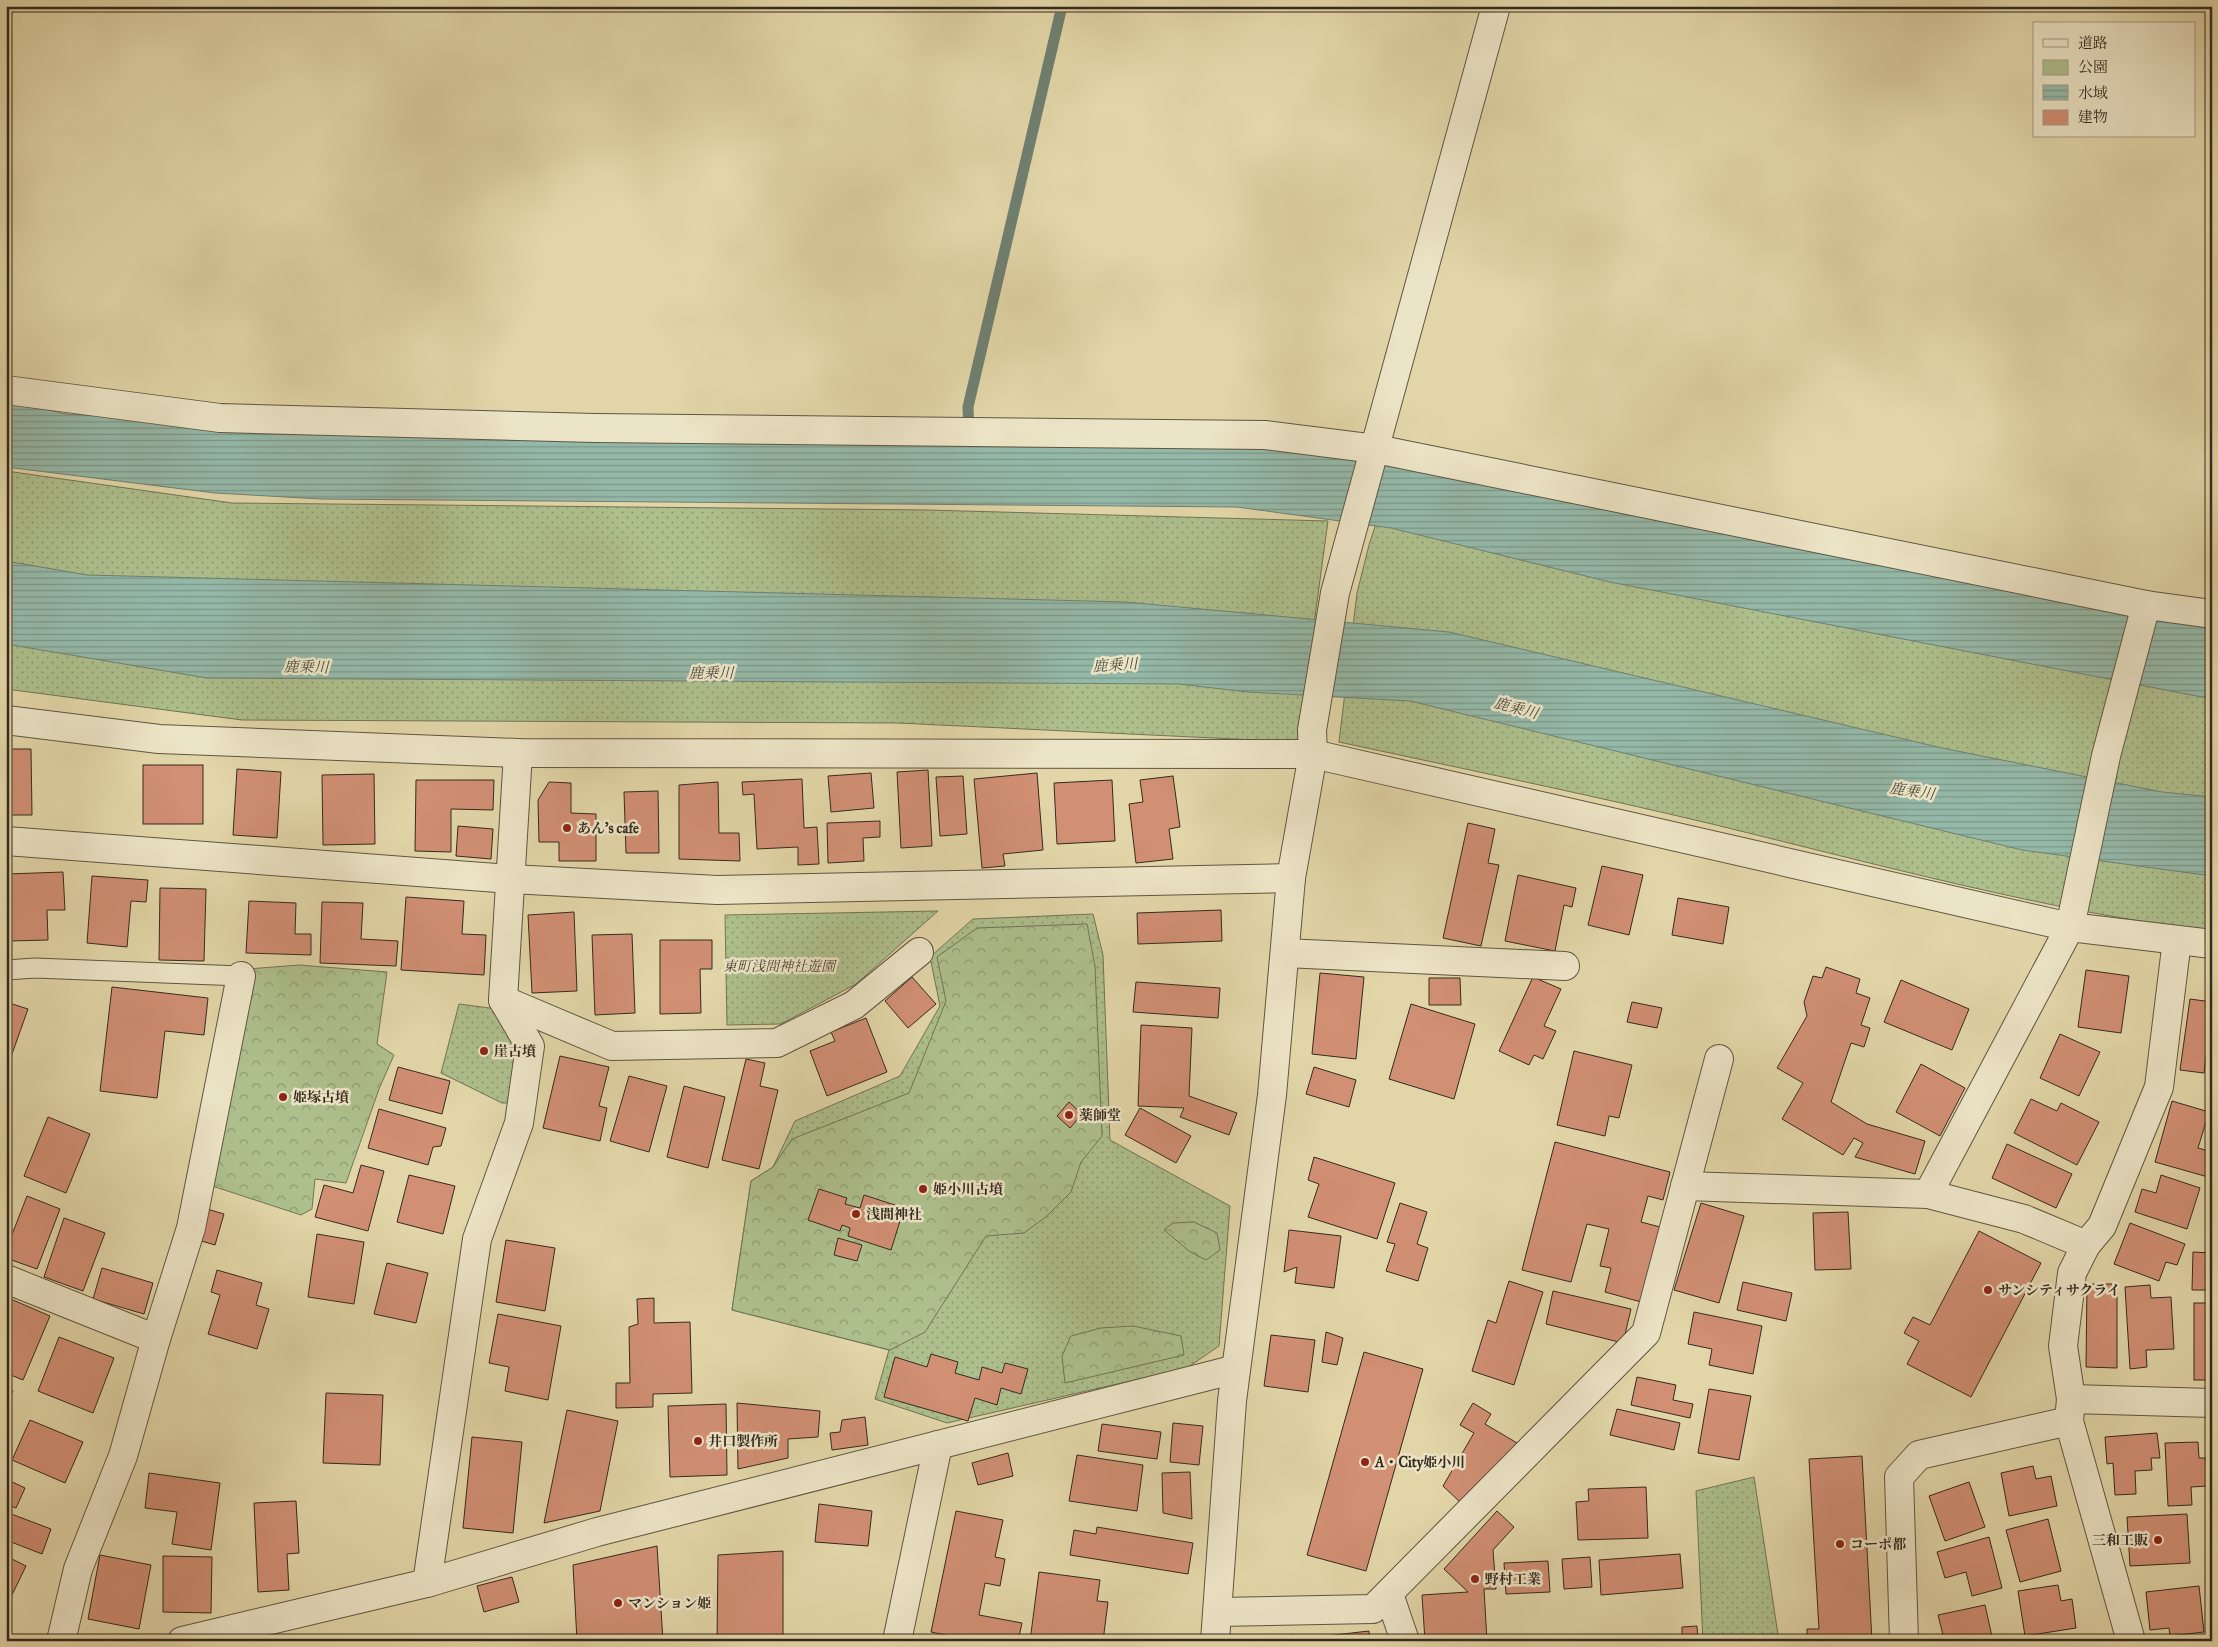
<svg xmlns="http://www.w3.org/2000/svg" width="2218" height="1647" font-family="'IM FELL Great Primer','Noto Serif JP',serif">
<defs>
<pattern id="green-dots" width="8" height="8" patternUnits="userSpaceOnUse" patternTransform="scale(1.25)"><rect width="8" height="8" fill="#adbf8c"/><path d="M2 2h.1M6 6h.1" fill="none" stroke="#8e9b72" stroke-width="1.8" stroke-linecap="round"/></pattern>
<pattern id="forest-crowns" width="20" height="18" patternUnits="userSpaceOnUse" patternTransform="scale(1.25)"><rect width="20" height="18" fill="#adbf8c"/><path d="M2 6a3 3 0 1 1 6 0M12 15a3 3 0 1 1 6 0" fill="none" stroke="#8e9b72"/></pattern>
<pattern id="water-rules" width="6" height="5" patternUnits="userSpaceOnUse" patternTransform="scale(1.25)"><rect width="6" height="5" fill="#95b9a9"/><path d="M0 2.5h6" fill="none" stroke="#7a9789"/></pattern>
</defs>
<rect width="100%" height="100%" fill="#e2d6a8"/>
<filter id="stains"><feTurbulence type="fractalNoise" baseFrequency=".004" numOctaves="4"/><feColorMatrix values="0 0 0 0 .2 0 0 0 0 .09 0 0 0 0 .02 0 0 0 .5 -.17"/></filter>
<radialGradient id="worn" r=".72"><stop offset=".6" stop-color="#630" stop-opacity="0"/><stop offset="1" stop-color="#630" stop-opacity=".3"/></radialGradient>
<g fill="url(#green-dots)" stroke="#717456">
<polygon points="6,471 232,503 927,510 1328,521 1298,742 898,723 242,720 6,689"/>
<path d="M1392,474L2212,639V932C2044,910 1880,865 1716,825C1591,795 1464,769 1339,742L1357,593L1369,545Z"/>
<polygon points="938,911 856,984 781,1024 727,1025 725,915"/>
<polygon points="1093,914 1103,955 1110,1140 1230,1206 1219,1346 1187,1368 947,1423 875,1399 889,1350 732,1310 751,1181 773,1167 795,1121 900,1076 940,1006 930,957 973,919"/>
<polygon points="459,1004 497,1009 521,1048 512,1103 502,1103 441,1073"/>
<polygon points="1754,1477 1779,1641 1703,1641 1696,1491"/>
</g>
<g fill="url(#forest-crowns)" stroke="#717456">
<polygon points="1087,924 1095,966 1102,1136 1081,1162 1071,1192 1047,1216 1024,1233 986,1236 925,1332 890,1350 732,1310 751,1181 773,1167 792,1139 909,1093 946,1001 937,957 977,928"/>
<polygon points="299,965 387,972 377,1044 394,1055 379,1089 346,1183 315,1179 312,1209 301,1215 206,1184 248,969"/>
<polygon points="1194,1222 1217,1233 1220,1250 1206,1260 1189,1251 1164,1230 1173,1223"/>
<polygon points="1133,1326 1181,1336 1184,1355 1065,1383 1062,1356 1071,1336 1101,1328"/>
</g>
<g fill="url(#water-rules)" stroke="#6f8072">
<polygon points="6,401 66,414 659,440 1261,439 1798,549 2212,609 2212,699 1610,582 1391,528 1237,507 321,499 215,493 6,467"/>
<polygon points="6,561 87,575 1126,602 1449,632 1942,748 2162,792 2212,797 2212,876 2022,850 1410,701 1248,692 1178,684 207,678 6,644"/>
</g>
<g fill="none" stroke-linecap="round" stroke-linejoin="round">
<polyline stroke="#6f8072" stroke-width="11" points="969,434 968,407 1062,6"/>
</g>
<g fill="#d18f74" stroke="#352a1f">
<polygon points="6,749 31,749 32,815 6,815"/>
<rect x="143" y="765" width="60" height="59"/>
<polygon points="237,769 281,772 277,838 233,835"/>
<polygon points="928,770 932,846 901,848 897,772"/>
<polygon points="871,773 874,808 831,812 828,776"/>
<polygon points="1037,773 1043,850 1003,854 1005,866 982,868 974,779"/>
<polygon points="374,774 375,844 323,845 322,775"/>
<polygon points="963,776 967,834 940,836 936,777"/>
<polygon points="1173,776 1180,827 1169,829 1173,859 1136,863 1129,804 1143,802 1140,780"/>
<polygon points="802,779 804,828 817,827 819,864 798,865 798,847 757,849 754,794 743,795 742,782"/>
<polygon points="416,780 494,780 493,810 451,809 451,852 415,851"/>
<polygon points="1112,780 1115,841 1057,844 1054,783"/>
<polygon points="549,782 571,783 571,813 596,814 596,861 559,861 559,842 539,842 538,800"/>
<polygon points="718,782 719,833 739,833 740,861 679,859 679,785"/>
<polygon points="658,791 659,853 626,853 624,792"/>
<polygon points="880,821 880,837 863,838 864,861 828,863 827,823"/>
<polygon points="1468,823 1495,829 1488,863 1499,865 1481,946 1443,938"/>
<polygon points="458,826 493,829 491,859 456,856"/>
<polygon points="1602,866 1643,875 1629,935 1588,925"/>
<polygon points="63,872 65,910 47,910 48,940 10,941 8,874"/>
<polygon points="1518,875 1576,888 1572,907 1564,905 1555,951 1505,941"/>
<polygon points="92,876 148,880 146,902 131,901 127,947 87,943"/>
<polygon points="160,888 206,889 204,961 159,960"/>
<polygon points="406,897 464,901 462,934 486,935 484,975 401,970"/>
<polygon points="1678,898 1729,907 1723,944 1672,935"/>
<polygon points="249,901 296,903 295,934 311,934 311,955 246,953"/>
<polygon points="322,902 363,903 361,939 398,941 396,966 320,963"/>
<polygon points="1221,910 1222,941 1138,944 1137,913"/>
<polygon points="574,912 577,991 532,993 528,915"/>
<polygon points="632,934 635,1013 595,1015 592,935"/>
<polygon points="660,940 712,940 712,969 700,969 701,1013 660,1014"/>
<polygon points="1826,967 1860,979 1856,993 1870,998 1861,1025 1870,1028 1864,1047 1851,1043 1831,1102 1867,1124 1925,1141 1915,1174 1855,1157 1863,1143 1854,1138 1843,1155 1782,1119 1803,1083 1777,1068 1807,1016 1804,1002 1813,976 1822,978"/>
<polygon points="2086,970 2129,976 2121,1033 2078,1027"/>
<polygon points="1320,973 1364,977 1356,1059 1312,1054"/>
<polygon points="912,977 936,1004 908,1028 885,1001"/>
<polygon points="1533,977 1561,989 1544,1026 1556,1031 1543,1059 1534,1055 1529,1065 1499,1051"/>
<polygon points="1429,978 1460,978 1461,1005 1429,1005"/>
<polygon points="1901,980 1969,1009 1952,1050 1884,1022"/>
<polygon points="1136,982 1220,988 1218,1018 1133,1012"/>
<polygon points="112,987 208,998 204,1035 165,1031 157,1098 100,1091"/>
<polygon points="2190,999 2212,1002 2212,1050 2207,1049 2204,1073 2180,1070"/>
<polygon points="6,1002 28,1009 6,1071"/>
<polygon points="1632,1002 1662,1008 1657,1028 1627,1022"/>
<polygon points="1411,1004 1475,1024 1454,1099 1389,1079"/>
<polygon points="866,1018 887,1072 827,1096 810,1051 835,1041 831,1032"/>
<polygon points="1141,1025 1192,1028 1189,1096 1237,1113 1229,1135 1180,1117 1184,1108 1138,1106"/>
<polygon points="2060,1034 2100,1052 2079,1096 2040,1078"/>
<polygon points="1574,1051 1632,1065 1619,1118 1609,1116 1605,1136 1557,1125"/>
<polygon points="560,1056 609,1067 599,1106 607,1108 600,1141 543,1128"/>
<polygon points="746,1059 765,1063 760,1086 778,1090 759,1169 722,1160"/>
<polygon points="1921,1064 1965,1088 1940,1136 1896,1112"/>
<polygon points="398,1067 450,1081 442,1114 389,1100"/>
<polygon points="1314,1067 1356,1080 1349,1107 1306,1094"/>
<polygon points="629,1076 667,1086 649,1152 610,1141"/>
<polygon points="684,1086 725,1097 708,1168 667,1157"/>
<polygon points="2031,1099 2057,1111 2061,1103 2099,1122 2077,1165 2014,1133"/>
<polygon points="2172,1101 2209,1112 2198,1148 2212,1152 2212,1166 2208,1177 2155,1162"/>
<polygon points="1069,1102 1082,1114 1070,1128 1057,1116"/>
<polygon points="1140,1108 1191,1136 1176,1163 1125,1135"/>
<polygon points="379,1109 446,1128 441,1146 433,1147 428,1165 368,1148"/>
<polygon points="48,1117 90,1134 66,1193 24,1176"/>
<polygon points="1555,1142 1670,1172 1663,1200 1648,1196 1641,1222 1660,1227 1641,1302 1605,1292 1611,1268 1600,1266 1609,1229 1587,1224 1571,1282 1522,1270"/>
<polygon points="2007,1144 2072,1174 2056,1208 1992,1178"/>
<polygon points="1314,1157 1395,1183 1377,1239 1308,1217 1319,1184 1308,1180"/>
<polygon points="361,1165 384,1171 368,1231 315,1217 324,1185 353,1193"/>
<polygon points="409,1175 455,1186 443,1234 397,1222"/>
<polygon points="2161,1175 2200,1188 2187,1229 2135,1212 2142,1189 2156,1193"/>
<polygon points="819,1189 847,1198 845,1204 860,1208 864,1195 904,1208 891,1250 848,1236 850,1228 842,1225 840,1231 808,1220"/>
<polygon points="27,1196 60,1209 37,1269 6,1258 6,1250"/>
<polygon points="1400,1203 1427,1212 1417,1244 1428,1248 1418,1281 1386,1271 1395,1244 1387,1242"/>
<polygon points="1701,1203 1744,1216 1719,1303 1674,1290"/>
<polygon points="207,1209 224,1214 215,1245 198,1240"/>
<polygon points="1848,1212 1851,1269 1815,1270 1813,1213"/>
<polygon points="64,1218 105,1233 83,1291 44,1277"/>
<polygon points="2130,1223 2185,1244 2177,1265 2166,1262 2159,1281 2114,1264"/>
<polygon points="1289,1230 1341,1236 1334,1288 1295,1283 1297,1267 1284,1272"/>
<polygon points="1979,1231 2041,1263 1971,1397 1907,1364 1919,1341 1904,1333 1913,1317 1930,1325"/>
<polygon points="317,1234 364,1242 354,1304 308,1297"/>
<polygon points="838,1238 862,1245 857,1261 834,1255"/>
<polygon points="506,1240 555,1248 545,1311 496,1302"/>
<polygon points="2193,1252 2212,1253 2212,1290 2192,1290"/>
<polygon points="387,1263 428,1273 416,1323 374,1314"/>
<polygon points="102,1268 153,1283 144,1314 93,1299"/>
<polygon points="217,1270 262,1283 256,1305 269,1309 257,1349 208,1334 220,1295 211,1292"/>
<polygon points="1509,1281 1543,1292 1514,1385 1472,1371 1488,1320 1496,1323"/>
<polygon points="1743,1282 1792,1293 1786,1321 1737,1310"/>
<polygon points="2087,1284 2117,1284 2117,1368 2086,1367"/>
<polygon points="2150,1285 2151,1298 2171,1297 2174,1349 2146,1350 2147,1367 2130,1369 2125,1287"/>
<polygon points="1553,1291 1631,1309 1623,1343 1546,1324"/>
<polygon points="6,1297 50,1316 23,1380 6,1373"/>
<polygon points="654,1298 654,1323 690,1322 692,1393 653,1394 653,1407 616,1408 616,1383 630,1383 629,1327 638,1324 637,1299"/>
<rect x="2194" y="1303" width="18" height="77"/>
<polygon points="1694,1312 1762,1326 1753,1374 1709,1365 1712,1349 1688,1344"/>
<polygon points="498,1314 561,1326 548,1400 505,1391 509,1367 489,1363"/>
<polygon points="1326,1332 1343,1338 1337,1365 1322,1362"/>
<polygon points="1271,1335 1315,1340 1308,1392 1264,1386"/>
<polygon points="59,1337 114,1358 93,1413 38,1391"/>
<polygon points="1364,1352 1423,1369 1366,1571 1307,1555"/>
<polygon points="931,1354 958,1362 955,1373 979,1380 982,1367 1002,1373 1005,1363 1028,1369 1021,1394 1001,1388 997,1405 975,1398 968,1421 884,1397 895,1357 927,1367"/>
<polygon points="1637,1377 1676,1385 1673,1400 1693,1404 1690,1418 1631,1405"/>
<polygon points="6,1388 13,1391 6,1407"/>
<polygon points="1709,1389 1751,1396 1739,1460 1698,1453"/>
<polygon points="326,1393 383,1395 380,1465 323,1463"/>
<polygon points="737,1403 820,1411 818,1437 788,1439 788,1458 738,1469"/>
<polygon points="1473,1403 1491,1414 1485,1424 1517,1443 1460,1502 1443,1486 1474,1433 1460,1425"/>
<polygon points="726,1404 727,1475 670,1477 668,1406"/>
<polygon points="1617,1409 1680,1423 1674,1450 1610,1435"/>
<polygon points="567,1410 618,1421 600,1511 544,1523"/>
<polygon points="865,1417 868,1445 832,1450 830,1433 840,1432 842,1420"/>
<polygon points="30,1420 83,1442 65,1483 12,1460"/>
<polygon points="1173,1423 1203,1426 1199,1465 1170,1462"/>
<polygon points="1102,1424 1161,1432 1157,1459 1098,1451"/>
<polygon points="2157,1433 2160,1458 2151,1458 2152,1470 2135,1471 2136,1494 2115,1495 2113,1463 2107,1464 2105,1437"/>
<polygon points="472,1437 522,1442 513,1533 463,1528"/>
<polygon points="2198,1442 2199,1458 2206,1458 2208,1486 2191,1487 2192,1505 2168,1506 2165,1443"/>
<polygon points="1008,1453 1013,1476 978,1485 972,1463"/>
<polygon points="1077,1455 1143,1465 1137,1511 1069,1501"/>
<polygon points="1862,1456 1872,1641 1807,1641 1807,1629 1819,1629 1809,1459"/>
<polygon points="2033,1466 2036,1479 2051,1476 2057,1506 2009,1516 2001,1473"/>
<polygon points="1190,1472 1192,1519 1163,1513 1162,1473"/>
<polygon points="149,1473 220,1483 211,1550 172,1544 177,1512 145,1508"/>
<polygon points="6,1479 25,1488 16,1508 6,1504"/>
<polygon points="1969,1482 1985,1527 1945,1541 1929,1496"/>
<polygon points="1646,1487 1648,1538 1578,1540 1576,1502 1589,1501 1588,1489"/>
<polygon points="296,1501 299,1553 287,1554 289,1590 258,1592 254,1503"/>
<polygon points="819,1504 872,1511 868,1546 815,1542"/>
<polygon points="956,1511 1003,1520 995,1557 1005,1559 1000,1586 985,1583 979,1615 1022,1623 1018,1641 975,1641 931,1632"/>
<polygon points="1497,1511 1514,1527 1493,1550 1496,1589 1484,1589 1487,1641 1425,1641 1422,1595 1468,1592 1444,1569"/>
<polygon points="6,1512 51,1529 42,1554 6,1540"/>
<polygon points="2187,1514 2190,1563 2130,1566 2127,1517"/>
<polygon points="2048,1519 2061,1571 2020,1582 2006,1530"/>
<polygon points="1097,1527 1193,1543 1188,1574 1070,1555 1074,1530 1096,1534"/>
<polygon points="1989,1537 2002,1588 1972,1596 1966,1572 1945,1578 1937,1552"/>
<polygon points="657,1546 663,1641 577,1641 573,1565"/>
<polygon points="783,1551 783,1641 717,1641 718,1555"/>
<polygon points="1680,1554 1683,1588 1601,1595 1599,1560"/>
<polygon points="100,1555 151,1565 139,1629 88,1619"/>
<polygon points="6,1556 26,1566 11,1597 6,1595"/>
<polygon points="163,1556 212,1557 211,1613 163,1612"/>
<polygon points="1590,1557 1592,1587 1564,1589 1562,1559"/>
<polygon points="1548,1561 1550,1592 1506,1594 1504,1563"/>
<polygon points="1039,1572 1100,1580 1097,1601 1108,1602 1103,1641 1030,1641"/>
<polygon points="512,1577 519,1602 484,1612 477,1586"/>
<polygon points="2058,1585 2061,1601 2072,1599 2076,1628 2025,1636 2018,1591"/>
<polygon points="2199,1586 2204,1632 2170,1636 2169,1628 2150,1630 2146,1592"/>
<polygon points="1985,1605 1993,1641 1964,1641 1963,1635 1944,1639 1938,1615"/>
<polygon points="1697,1626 1698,1641 1682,1641 1682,1627"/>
<polygon points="1369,1631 1370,1641 1318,1641 1317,1637"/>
<polygon points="1294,1635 1295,1641 1245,1641"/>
</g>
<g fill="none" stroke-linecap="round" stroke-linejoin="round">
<defs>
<polyline id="lane" points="6,970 35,968 241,976"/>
<g id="street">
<polyline points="6,390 220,418 595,428 1265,435 1376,449 2146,605 2212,614"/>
<polyline points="6,720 159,739 518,753 1313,754 2070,927 2212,944"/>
<polyline points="6,841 511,879 717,890 1291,878"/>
<polyline points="1285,953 1565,966"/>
<polyline points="503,1000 612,1046 777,1043 854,1005 919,952"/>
<polyline points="1685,1186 1928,1194 2024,1219 2086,1245"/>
<polyline points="1928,1194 2070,927 2106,756 2146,605"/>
<polyline points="6,1279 156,1339"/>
<polyline points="2071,1399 2063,1346 2072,1273 2086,1245 2102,1226 2159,1087 2177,940"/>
<polyline points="427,1583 477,1239 519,1123 530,1046 503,1000 518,753"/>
<polyline points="1389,1594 1405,1641"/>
<polyline points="1218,1612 1373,1609 1646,1333 1719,1059"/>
<polyline points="61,1641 78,1569 123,1456 156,1339 191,1228 241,976"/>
<polyline points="182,1641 427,1583 597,1532 1236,1369"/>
<polyline points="897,1641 938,1445"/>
<polyline points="1215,1641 1232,1401 1272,1095 1291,878 1313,754 1312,730 1335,593 1496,6"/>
<polyline points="1904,1641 1899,1477 1919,1455 2069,1421"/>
<polyline points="2131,1641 2069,1421 2071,1399 2212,1403"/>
</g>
</defs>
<use href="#lane" stroke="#605541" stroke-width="21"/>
<use href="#street" stroke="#605541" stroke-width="30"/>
<use href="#lane" stroke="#ece4c6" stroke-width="19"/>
<use href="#street" stroke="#ece4c6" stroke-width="28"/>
</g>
<g fill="#8f2418" stroke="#ece4c6" stroke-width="2">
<circle cx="567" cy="828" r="5"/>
<circle cx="484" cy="1051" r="5"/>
<circle cx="283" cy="1097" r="5"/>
<circle cx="1069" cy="1115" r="5"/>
<circle cx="923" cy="1189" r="5"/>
<circle cx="856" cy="1214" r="5"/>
<circle cx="1988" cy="1290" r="5"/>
<circle cx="698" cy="1441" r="5"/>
<circle cx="1365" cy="1462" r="5"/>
<circle cx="2158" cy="1540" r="5"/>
<circle cx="1840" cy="1544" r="5"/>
<circle cx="1475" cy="1579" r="5"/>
<circle cx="618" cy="1603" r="5"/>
</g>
<g text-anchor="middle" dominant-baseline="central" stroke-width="5" stroke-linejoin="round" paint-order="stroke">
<g font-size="14" font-weight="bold" fill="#352a1f" stroke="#ece4c6" text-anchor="start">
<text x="577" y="828">あん's cafe</text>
<text x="494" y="1051">崖古墳</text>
<text x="293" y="1097">姫塚古墳</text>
<text x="1079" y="1115">薬師堂</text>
<text x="933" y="1189">姫小川古墳</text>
<text x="866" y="1214">浅間神社</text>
<text x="1998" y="1290">サンシティサクライ</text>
<text x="708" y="1441">井口製作所</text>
<text x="1375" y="1462">A・City姫小川</text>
<text x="2148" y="1540" text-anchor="end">三和工販</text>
<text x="1850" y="1544">コーポ都</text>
<text x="1485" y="1579">野村工業</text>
<text x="628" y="1603">マンション姫</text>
</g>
<g font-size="14" font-style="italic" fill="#4d4835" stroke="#ece4c6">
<text x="779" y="966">東町浅間神社遊園</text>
</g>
<g font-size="15" font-style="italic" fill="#4d4e42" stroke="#ece4c6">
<text transform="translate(1115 665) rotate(-3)">鹿乗川</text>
<text transform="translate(306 667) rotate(1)">鹿乗川</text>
<text x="711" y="673">鹿乗川</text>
<text transform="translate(1516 708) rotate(15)">鹿乗川</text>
<text transform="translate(1912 791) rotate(9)">鹿乗川</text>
</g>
</g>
<rect width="2218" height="1647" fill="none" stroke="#e2d6a8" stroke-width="25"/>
<rect x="8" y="8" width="2203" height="1632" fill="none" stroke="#352a1f" stroke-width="2.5"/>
<rect x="12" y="12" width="2193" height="1622" fill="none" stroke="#352a1f"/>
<rect x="2033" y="22" width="162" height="115" fill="#ece4c6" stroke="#a39a83"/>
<rect x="2043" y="39" width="25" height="8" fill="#ece4c6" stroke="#a39a83"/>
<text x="2078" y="48" font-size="15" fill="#352a1f">道路</text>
<rect x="2043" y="60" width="25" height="15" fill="#adbf8c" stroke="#a39a83"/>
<text x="2078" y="72" font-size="15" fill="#352a1f">公園</text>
<rect x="2043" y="85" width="25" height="15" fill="url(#water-rules)" stroke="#a39a83"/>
<text x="2078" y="98" font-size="15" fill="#352a1f">水域</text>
<rect x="2043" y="110" width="25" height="15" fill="#d18f74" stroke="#a39a83"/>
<text x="2078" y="122" font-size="15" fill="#352a1f">建物</text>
<rect width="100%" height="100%" filter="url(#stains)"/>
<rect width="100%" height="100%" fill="url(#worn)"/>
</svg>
